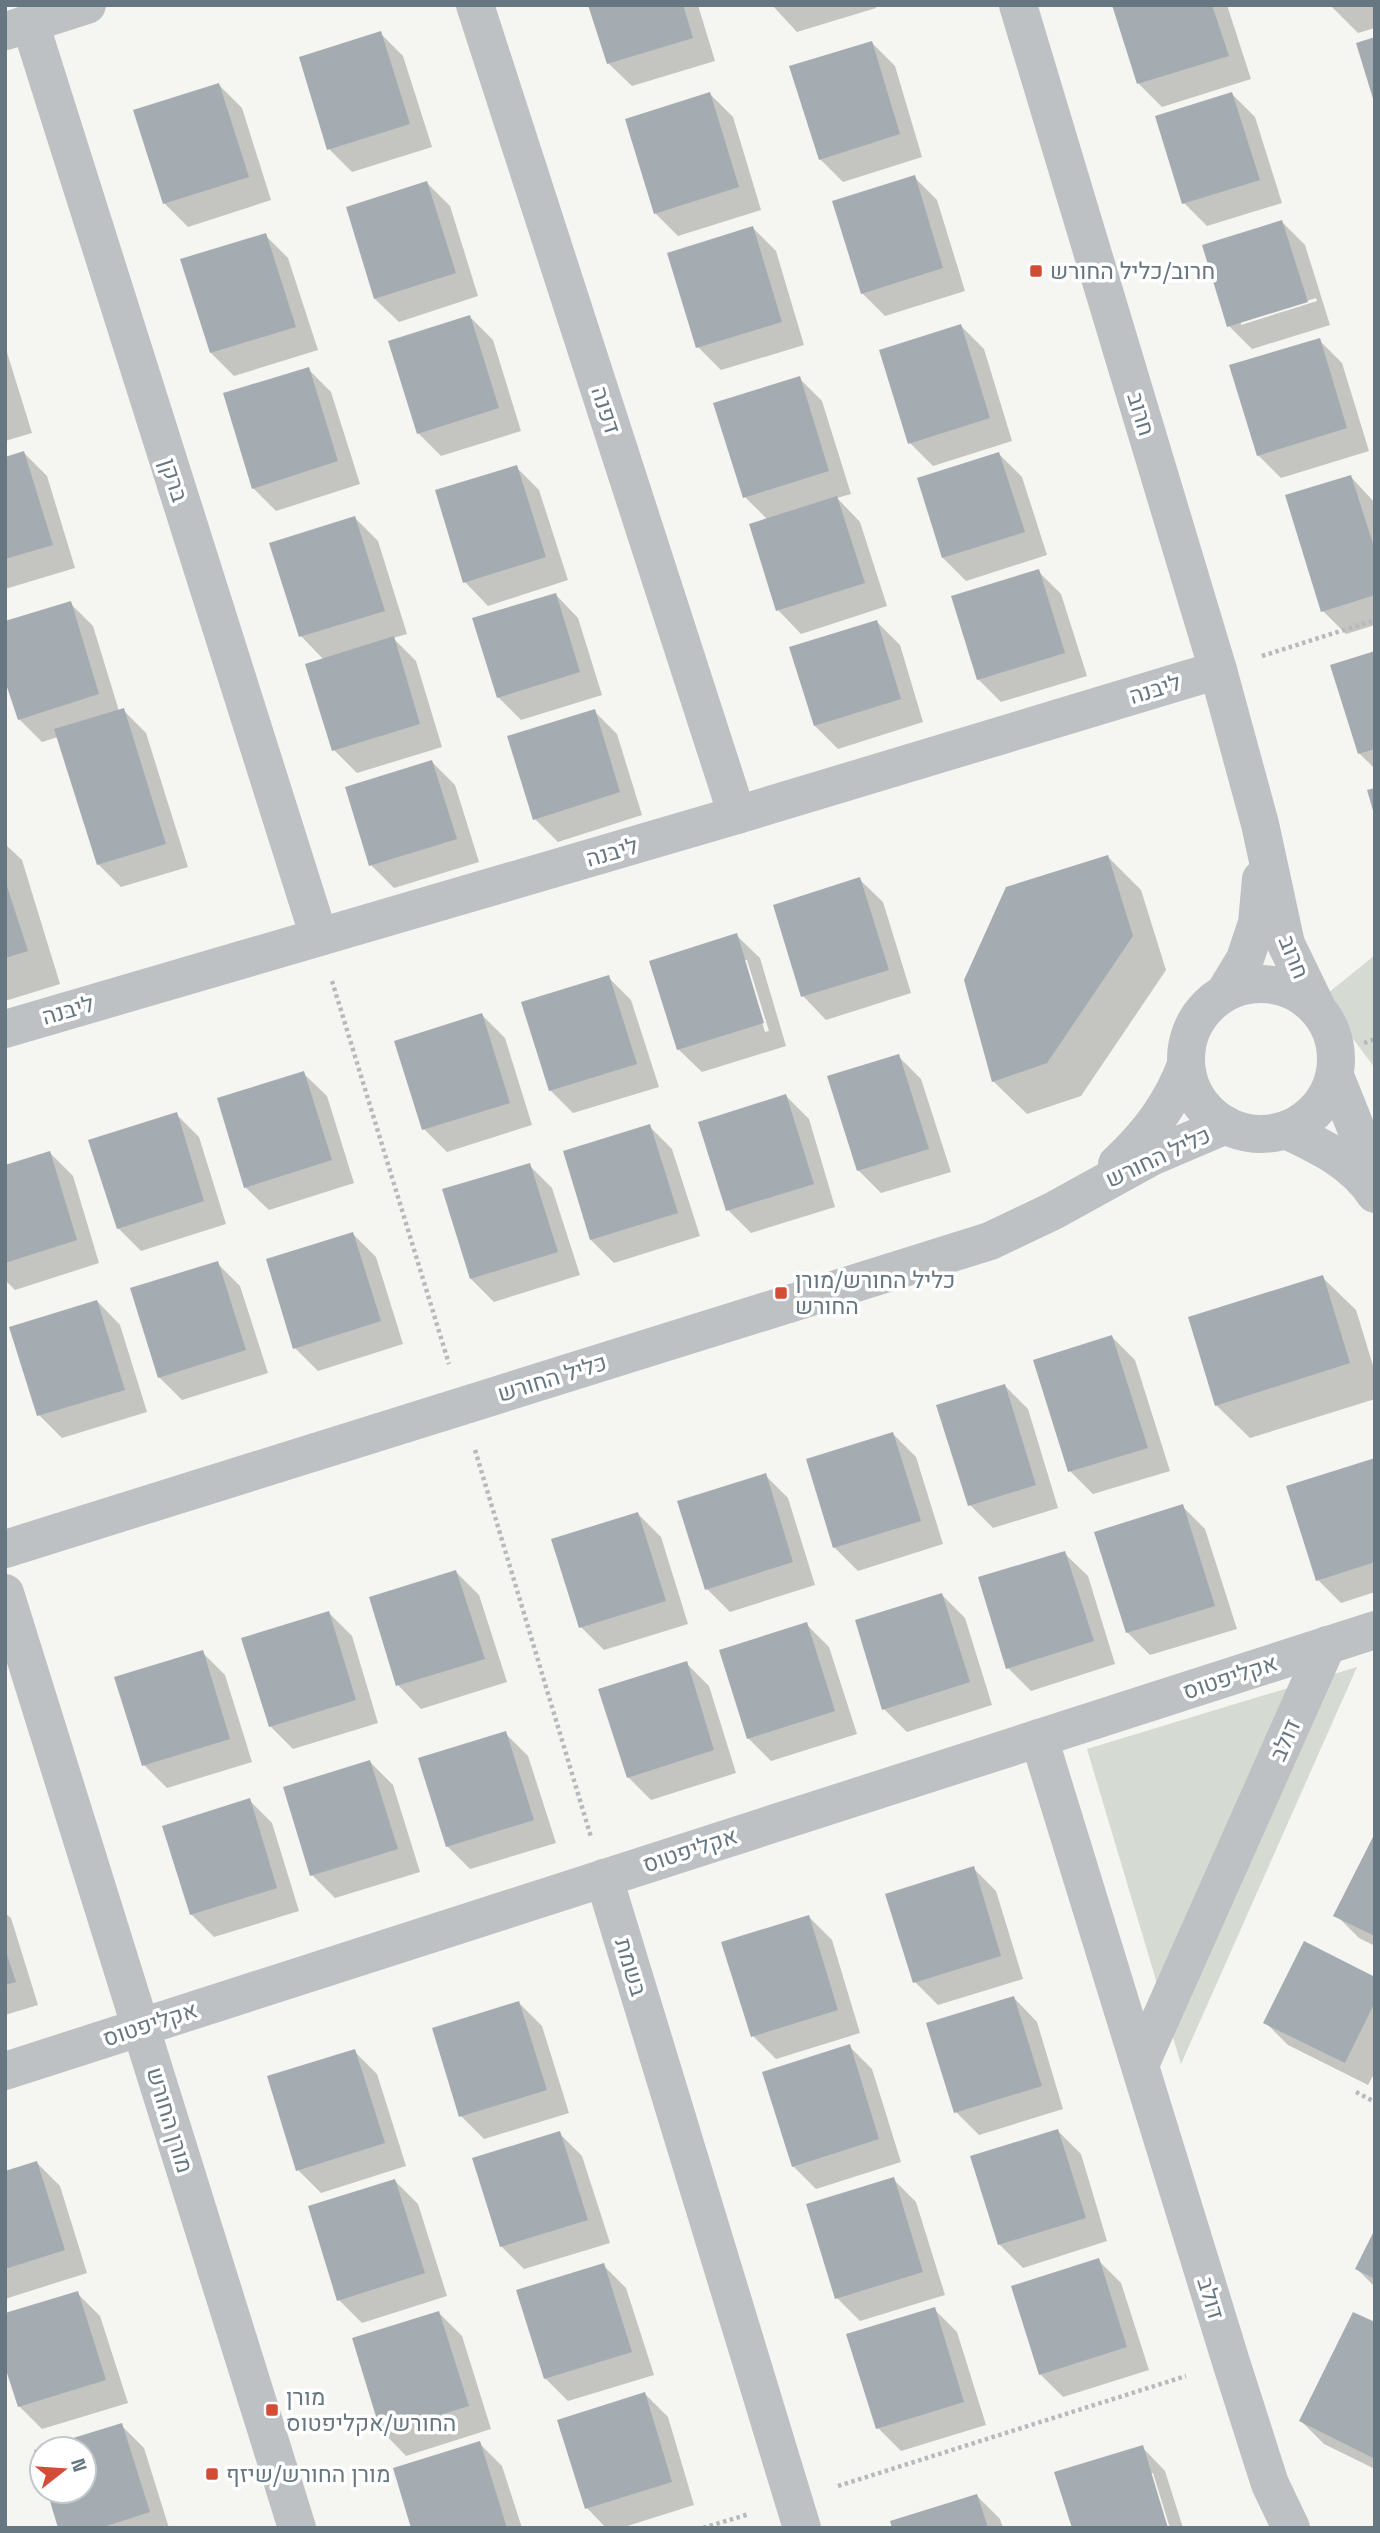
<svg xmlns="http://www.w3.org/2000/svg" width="1380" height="2533" font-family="'Space Grotesk',Heebo,sans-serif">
<rect width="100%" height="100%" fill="#f5f5f2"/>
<g fill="#d5dad2">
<polygon points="1375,955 1375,1068 1322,998"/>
<polygon points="1357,1667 1181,2064 1087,1749"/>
</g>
<g fill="#0003" fill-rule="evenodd">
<polygon points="590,5 698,5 715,61 632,86 608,63"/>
<polygon points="772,5 875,5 876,8 797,32"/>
<polygon points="1114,5 1227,5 1251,79 1162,107 1139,84"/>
<polygon points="1330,5 1375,5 1375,28 1358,33"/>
<polygon points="380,33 403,56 432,147 352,172 329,149"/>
<polygon points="872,43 895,66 922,157 843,182 820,159"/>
<polygon points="219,85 242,108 271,200 188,227 165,204 136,111"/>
<polygon points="710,94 733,117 761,210 678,236 655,213"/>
<polygon points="1232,94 1255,117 1282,203 1207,226 1184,203"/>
<polygon points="914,177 937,200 965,291 885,316 862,293"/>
<polygon points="427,183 450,206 478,296 399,322 375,299 348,208"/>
<path d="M1282,222L1305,245L1330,325L1252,349L1229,326ZM1316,298L1317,301L1241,325V321Z"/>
<polygon points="753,228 776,251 804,345 721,370 698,347"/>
<polygon points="265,235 288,258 318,350 234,376 211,353"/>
<polygon points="470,317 493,340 521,431 441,456 418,433"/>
<polygon points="961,326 984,349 1012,441 933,466 910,443"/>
<polygon points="1319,340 1342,363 1369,451 1281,478 1258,455"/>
<polygon points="5,346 32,433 5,441"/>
<polygon points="308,369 331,392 360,484 276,511 253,488"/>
<polygon points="799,378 822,401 851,494 837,498 860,522 887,606 801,634 778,610 768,520 745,497"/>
<polygon points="24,453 47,476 75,568 5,589 5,459"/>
<polygon points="999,454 1022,477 1047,555 966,581 943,558"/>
<polygon points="516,467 539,490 568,580 488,606 465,582 437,491"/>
<polygon points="1351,477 1375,503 1375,625 1346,634 1323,611"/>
<polygon points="355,518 378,541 407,634 393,638 416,661 442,747 357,773 334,750 324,660 301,636"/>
<polygon points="1038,571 1061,594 1087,676 1001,702 978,679"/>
<polygon points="555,594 578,618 602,695 521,720 498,697"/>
<polygon points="70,603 93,626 119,711 123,710 146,733 188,867 121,887 98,864 58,737 42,742 19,719"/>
<polygon points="877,622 900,645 923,722 838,749 815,726"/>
<polygon points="1375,652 1375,769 1359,753"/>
<polygon points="594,711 617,734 642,815 558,842 535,819"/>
<polygon points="432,762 455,785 479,862 394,888 371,865"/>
<polygon points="5,844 22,860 60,984 5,1001"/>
<polygon points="1108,857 1141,890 1166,970 1081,1096 1027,1114 993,1081"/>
<polygon points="859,879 883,902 911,993 826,1020 803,996"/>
<path d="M736,935L760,958L786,1046L702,1072L678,1049ZM743,960H747L769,1031L765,1032Z"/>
<polygon points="608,977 631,1000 659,1087 573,1113 550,1090"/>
<polygon points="482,1015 505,1038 532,1125 447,1152 424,1129"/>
<polygon points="898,1056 921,1079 951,1172 881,1193 858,1170"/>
<polygon points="303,1073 327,1096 354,1183 269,1210 245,1187"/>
<polygon points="786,1096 809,1119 835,1207 751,1233 728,1210"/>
<polygon points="176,1114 199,1137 226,1224 141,1251 118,1228"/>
<polygon points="649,1126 672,1149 700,1236 614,1263 591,1240"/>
<polygon points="50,1153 73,1176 99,1263 15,1290 5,1280 5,1167"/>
<polygon points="529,1165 552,1188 580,1275 494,1302 471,1279"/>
<polygon points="353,1234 376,1257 403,1344 318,1371 295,1348"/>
<polygon points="217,1263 240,1286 268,1373 182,1400 159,1377"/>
<polygon points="1322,1277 1356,1310 1375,1372 1375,1399 1250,1438 1216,1405"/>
<polygon points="97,1301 120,1325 147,1412 62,1438 39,1415"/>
<polygon points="1112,1337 1135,1360 1170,1471 1093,1494 1070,1471"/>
<polygon points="1005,1386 1028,1409 1058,1508 993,1528 970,1505"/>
<polygon points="893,1434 916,1457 943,1544 858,1571 834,1547"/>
<polygon points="1375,1460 1375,1592 1341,1603 1318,1580"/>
<polygon points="765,1475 788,1498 815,1585 730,1612 707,1589"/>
<polygon points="1182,1506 1205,1529 1237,1629 1150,1655 1127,1632"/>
<polygon points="638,1514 661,1537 688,1624 604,1650 581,1627"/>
<polygon points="1064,1553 1088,1576 1115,1664 1031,1691 1008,1668"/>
<polygon points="456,1572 479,1595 507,1682 421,1709 398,1685 371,1598"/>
<polygon points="942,1595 965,1618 992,1705 907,1732 884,1709"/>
<polygon points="329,1613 352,1636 378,1723 293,1749 270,1726"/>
<polygon points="806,1624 829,1647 857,1734 771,1761 748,1738"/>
<polygon points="202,1652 225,1675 252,1762 167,1788 144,1765"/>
<polygon points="686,1663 709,1686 736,1773 651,1800 628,1777"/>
<polygon points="505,1733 528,1756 556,1843 470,1869 447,1846"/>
<polygon points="370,1762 393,1785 420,1872 335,1898 312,1875"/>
<polygon points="249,1800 272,1823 299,1911 214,1937 191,1914"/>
<polygon points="1375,1837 1375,1946 1359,1938 1336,1915"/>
<polygon points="973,1868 996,1891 1023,1979 938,2005 915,1982"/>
<polygon points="5,1913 11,1918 38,2005 5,2015"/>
<polygon points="809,1917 832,1940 860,2033 776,2059 753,2036"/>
<polygon points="1375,1979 1375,2072 1368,2085 1288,2045 1265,2022"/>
<polygon points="1014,1998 1037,2022 1063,2109 979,2135 956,2112"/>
<polygon points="519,2003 542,2026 569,2113 484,2139 461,2116"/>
<polygon points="849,2046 872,2069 901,2162 816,2189 793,2166"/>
<polygon points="354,2051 377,2074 406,2166 321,2193 298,2170"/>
<polygon points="1058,2131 1081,2154 1107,2241 1023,2268 1000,2245 972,2158"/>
<polygon points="559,2133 582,2156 610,2243 524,2269 501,2246"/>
<polygon points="37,2163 60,2186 87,2273 5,2299 5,2173"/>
<polygon points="893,2179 916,2202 945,2295 860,2321 837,2298"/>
<polygon points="395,2181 418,2204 447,2296 362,2323 339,2300"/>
<polygon points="1375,2233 1375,2287 1357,2269"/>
<polygon points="1098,2260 1121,2283 1149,2370 1063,2397 1040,2374"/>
<polygon points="603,2265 626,2288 654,2375 568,2401 545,2378"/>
<polygon points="77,2293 100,2316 128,2403 42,2429 19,2406"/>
<polygon points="934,2309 957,2332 986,2425 901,2451 878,2428"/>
<polygon points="439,2313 462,2336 491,2429 406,2456 383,2432"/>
<polygon points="1375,2324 1375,2469 1324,2444 1301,2421"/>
<polygon points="645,2394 668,2417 694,2505 621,2528 606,2528 587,2508"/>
<polygon points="121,2425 144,2448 169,2528 60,2528 49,2491 84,2491 84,2449 44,2449"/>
<polygon points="479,2443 502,2466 522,2528 413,2528"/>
<polygon points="1142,2447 1165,2471 1183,2528 1170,2528 1153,2473 1149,2473"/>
<polygon points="977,2496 1000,2519 1003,2528 894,2528"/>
</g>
<g fill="#a5acb1">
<polygon points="588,5 683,5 693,38 607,64"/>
<polygon points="1112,5 1212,5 1229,56 1137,84"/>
<polygon points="381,31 410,124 327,150 299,57"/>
<polygon points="1375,37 1375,102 1374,102 1356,43"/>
<polygon points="872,41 900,134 819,160 789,66"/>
<polygon points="219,83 249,177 163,204 133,110"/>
<polygon points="710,92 739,187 654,214 625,119"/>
<polygon points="1232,92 1260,180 1182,204 1155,116"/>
<polygon points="915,175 943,268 861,294 832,201"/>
<polygon points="427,181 456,273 374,299 346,207"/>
<polygon points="1282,220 1308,302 1227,327 1202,245"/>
<polygon points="753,226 782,322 696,348 667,253"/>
<polygon points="266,233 296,327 210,353 180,259"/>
<polygon points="470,315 499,408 417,434 388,341"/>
<polygon points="961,324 990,418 908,444 879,350"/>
<polygon points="1320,338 1347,428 1257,456 1229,365"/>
<polygon points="309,367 338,461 252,489 223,393"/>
<polygon points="800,376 829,471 743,498 713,403"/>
<polygon points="24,451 53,545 5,559 5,457"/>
<polygon points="999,452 1025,532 942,558 917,478"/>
<polygon points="517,465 546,557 463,583 435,490"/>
<polygon points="1351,475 1375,550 1375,595 1321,612 1285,495"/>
<polygon points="837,496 865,583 776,611 749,524"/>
<polygon points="355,516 385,611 299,637 269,543"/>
<polygon points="1039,569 1065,653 977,680 951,596"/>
<polygon points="556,593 580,672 497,698 472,618"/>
<polygon points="71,601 99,694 18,720 5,681 5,621"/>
<polygon points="877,620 901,699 814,726 789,647"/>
<polygon points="394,636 420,724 332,751 305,664"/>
<polygon points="1375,651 1375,749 1358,754 1330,665"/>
<polygon points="124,708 166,844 97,865 54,729"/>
<polygon points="595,709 620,792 533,820 507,736"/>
<polygon points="432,760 457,839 369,866 345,787"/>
<polygon points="1375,788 1375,814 1374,814 1367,790"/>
<polygon points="1108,855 1133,936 1047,1063 992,1082 964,980 1006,887"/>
<polygon points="860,877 889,970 801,997 773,905"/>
<polygon points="5,880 28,951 5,958"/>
<polygon points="737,933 764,1023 677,1050 649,961"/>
<polygon points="609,975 637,1064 549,1091 521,1002"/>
<polygon points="482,1013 510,1103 422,1130 394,1041"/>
<polygon points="899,1054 929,1149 857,1171 827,1076"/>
<polygon points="304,1071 332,1160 244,1188 217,1098"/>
<polygon points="786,1094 814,1184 726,1211 698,1122"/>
<polygon points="177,1112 204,1201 117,1229 88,1140"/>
<polygon points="650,1124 678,1213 590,1240 563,1151"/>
<polygon points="50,1151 77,1240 5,1263 5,1165"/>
<polygon points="530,1163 558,1252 470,1279 442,1189"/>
<polygon points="353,1232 381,1321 293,1349 266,1259"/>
<polygon points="218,1261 246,1350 158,1378 130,1288"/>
<polygon points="1323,1275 1350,1363 1215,1406 1188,1317"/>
<polygon points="97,1300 125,1390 37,1416 9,1327"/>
<polygon points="1112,1335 1148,1448 1068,1472 1033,1360"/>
<polygon points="1005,1384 1036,1485 968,1506 936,1405"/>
<polygon points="893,1432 921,1521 833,1548 806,1459"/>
<polygon points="1375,1458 1375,1562 1316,1581 1286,1486"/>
<polygon points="766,1473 793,1562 705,1590 677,1501"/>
<polygon points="1183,1504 1215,1606 1126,1633 1094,1532"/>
<polygon points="638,1512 666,1601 579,1628 551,1539"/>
<polygon points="1065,1551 1094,1641 1006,1669 978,1577"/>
<polygon points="456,1570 485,1659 396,1686 369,1597"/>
<polygon points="942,1593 970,1682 882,1710 855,1620"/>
<polygon points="329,1611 356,1700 269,1727 241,1638"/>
<polygon points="807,1622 835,1711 747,1739 719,1650"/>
<polygon points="203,1650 230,1739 142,1766 114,1677"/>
<polygon points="687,1661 714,1750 627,1778 598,1689"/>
<polygon points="506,1731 534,1820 446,1847 418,1758"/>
<polygon points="370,1760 398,1849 310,1876 283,1787"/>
<polygon points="250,1798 277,1888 190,1915 162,1826"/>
<polygon points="1375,1833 1375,1936 1333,1916"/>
<polygon points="974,1866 1001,1956 913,1983 885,1894"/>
<polygon points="809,1915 838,2010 751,2037 721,1942"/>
<polygon points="1304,1941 1375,1977 1375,2002 1345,2063 1263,2023"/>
<polygon points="5,1949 16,1982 5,1985"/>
<polygon points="1014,1996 1042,2086 954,2113 926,2023"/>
<polygon points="519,2001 547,2090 459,2117 432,2028"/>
<polygon points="850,2044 879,2139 792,2167 762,2072"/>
<polygon points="355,2049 385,2143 296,2171 267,2076"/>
<polygon points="1058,2129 1086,2218 998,2245 970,2156"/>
<polygon points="560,2131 588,2220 500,2247 472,2158"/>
<polygon points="37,2161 65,2250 5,2269 5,2171"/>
<polygon points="894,2177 923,2272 835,2299 806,2204"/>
<polygon points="395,2179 425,2273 337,2301 308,2206"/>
<polygon points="1375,2229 1375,2279 1355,2269"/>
<polygon points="1099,2258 1127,2347 1039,2375 1011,2286"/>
<polygon points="604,2263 632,2352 544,2379 516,2290"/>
<polygon points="78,2291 106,2380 18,2407 5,2367 5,2313"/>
<polygon points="935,2307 964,2402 876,2429 846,2334"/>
<polygon points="439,2311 469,2406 381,2433 352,2338"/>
<polygon points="1353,2312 1375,2322 1375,2459 1299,2421"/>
<polygon points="645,2392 672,2482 585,2509 557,2420"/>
<polygon points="122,2423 150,2512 100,2528 58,2528 47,2491 84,2491 84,2449 42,2449 41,2473 34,2450"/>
<polygon points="480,2441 507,2528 411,2528 393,2468"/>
<polygon points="1143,2445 1168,2528 1072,2528 1054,2472"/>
<polygon points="977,2494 988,2528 892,2528 890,2521"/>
</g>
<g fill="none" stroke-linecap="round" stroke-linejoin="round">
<g stroke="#b7babc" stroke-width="4.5" stroke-dasharray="3.5 3.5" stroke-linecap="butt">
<polyline points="1262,656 1375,620"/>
<polyline points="332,981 449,1364"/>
<polyline points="1364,1043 1375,1039"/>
<polyline points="475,1450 591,1837"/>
<polyline points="1356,2092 1375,2102"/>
<polyline points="838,2486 1186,2376"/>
<polyline points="703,2528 749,2514"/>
</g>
<g stroke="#bdc1c4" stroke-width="38">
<polyline points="475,5 737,815"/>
<polyline points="30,23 319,937"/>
<polyline points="6,31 87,5"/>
<polyline points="5,1029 737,815 1218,670"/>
<polyline points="5,1593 297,2528"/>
<polyline points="1039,1738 1231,2362 1270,2484 1291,2528"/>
<polyline points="604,1878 802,2528"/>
<polyline points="1140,2065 1327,1645"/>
<polyline points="5,2071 1375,1630"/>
</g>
<g stroke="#bdc1c4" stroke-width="38">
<polyline points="1018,5 1218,670 1260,824 1286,944 1316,1006"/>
<circle cx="1261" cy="1059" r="75"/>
<polyline points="1225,992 1245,959 1257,923 1261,879"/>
<polyline points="1335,1076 1375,1176"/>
<path d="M1286,1130C1320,1146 1354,1162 1375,1194"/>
<path d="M1117,1164C1148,1135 1171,1105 1186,1065"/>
<polyline points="5,1549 990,1241 1053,1211 1151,1157 1226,1125"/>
</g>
</g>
<g fill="#d34c35" stroke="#fff" stroke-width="2.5">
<rect x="1029" y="264" width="14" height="14" rx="3.5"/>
<rect x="774" y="1286" width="14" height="14" rx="3.5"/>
<rect x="265" y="2403" width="14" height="14" rx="3.5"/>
<rect x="205" y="2467" width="14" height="14" rx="3.5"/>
</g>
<g text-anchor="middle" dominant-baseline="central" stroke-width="7" stroke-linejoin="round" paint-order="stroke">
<g font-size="23" fill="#677781" stroke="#fff" text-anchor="start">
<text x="1050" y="271">חרוב/כליל החורש</text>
<text x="795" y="1280">כליל החורש/מורן<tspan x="795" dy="26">החורש</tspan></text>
<text x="286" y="2397">מורן<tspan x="286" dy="26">החורש/אקליפטוס</tspan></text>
<text x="226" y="2474">מורן החורש/שיזף</text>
</g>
<g font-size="23" fill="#677781" stroke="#fff">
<text transform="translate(606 410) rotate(72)">דפנה</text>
<text transform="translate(1141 414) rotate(73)">חרוב</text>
<text transform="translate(174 480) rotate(72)">ברקן</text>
<text transform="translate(1155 689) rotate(-17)">ליבנה</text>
<text transform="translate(612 852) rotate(-16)">ליבנה</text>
<text transform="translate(1294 957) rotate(68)">חרוב</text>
<text transform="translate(68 1010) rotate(-16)">ליבנה</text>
<text transform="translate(1158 1157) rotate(-25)">כליל החורש</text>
<text transform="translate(552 1378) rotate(-17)">כליל החורש</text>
<text transform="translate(1230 1677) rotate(-18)">אקליפטוס</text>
<text transform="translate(1285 1740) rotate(-66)">דולב</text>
<text transform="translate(690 1850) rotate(-18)">אקליפטוס</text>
<text transform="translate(631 1967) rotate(73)">בשמת</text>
<text transform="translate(150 2024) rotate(-18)">אקליפטוס</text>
<text transform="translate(170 2120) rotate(73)">מורן החורש</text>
<text transform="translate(1211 2298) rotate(73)">דולב</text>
</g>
</g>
<rect width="1380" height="2533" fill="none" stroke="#677781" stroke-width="14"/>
<g transform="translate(63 2470) rotate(73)"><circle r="33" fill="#ffffff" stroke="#c2c9cd" stroke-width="2"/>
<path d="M0-5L12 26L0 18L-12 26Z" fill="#d34c35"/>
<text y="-10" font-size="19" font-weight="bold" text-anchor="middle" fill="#677781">N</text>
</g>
</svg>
